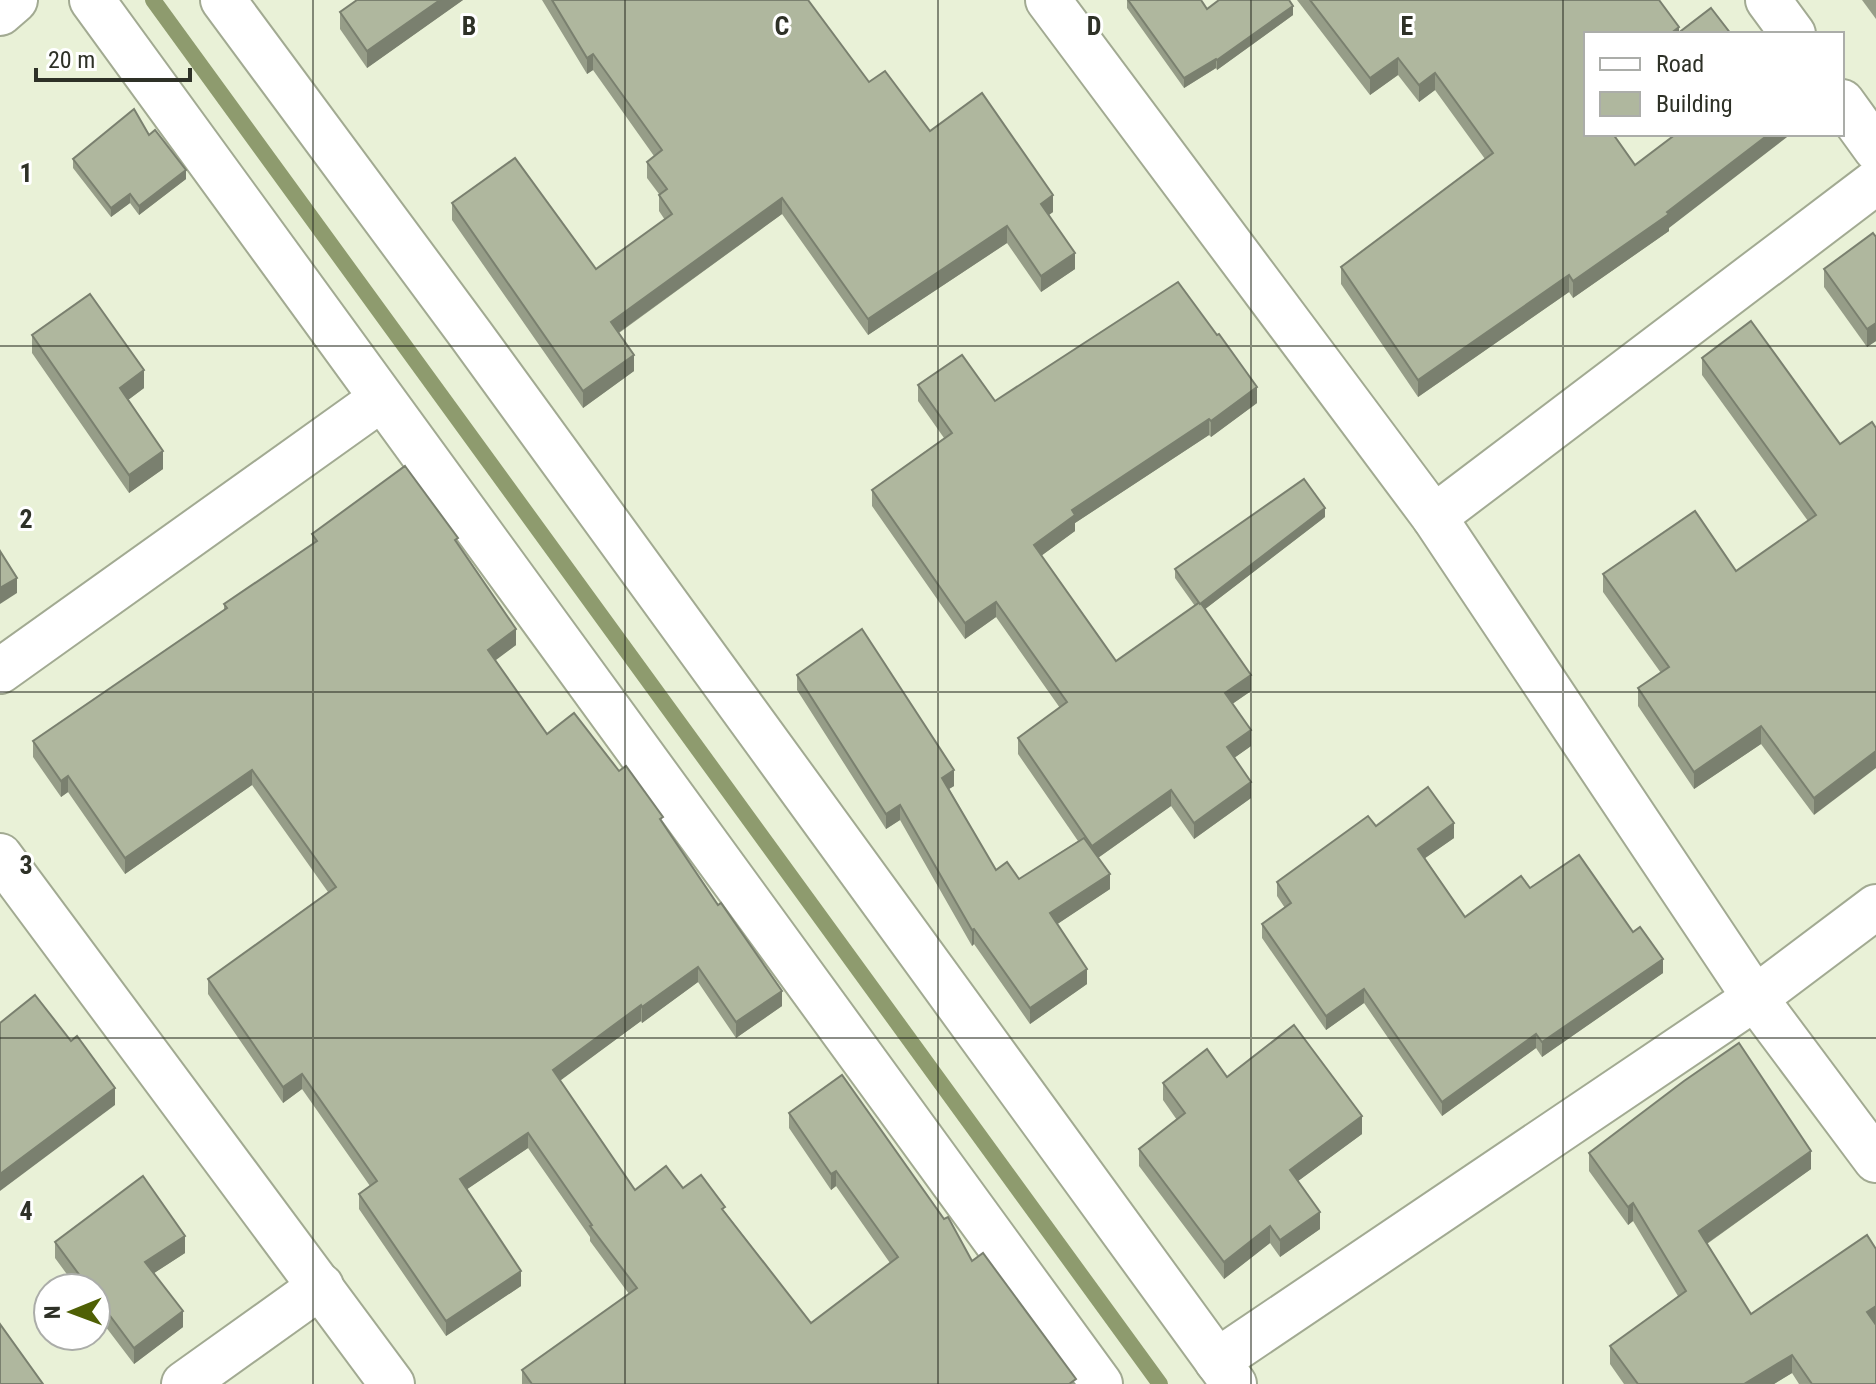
<svg xmlns="http://www.w3.org/2000/svg" width="1876" height="1384" font-family="'Roboto Condensed',sans-serif">
<style>
.lines{fill:none;stroke-linecap:round;stroke-linejoin:round}
.stream{stroke:#8e9b6e;stroke-width:16}
.street-casing{stroke:#a2aa92;stroke-width:48}
.street{stroke:#fff;stroke-width:44}
.wall{fill:#969d88}
.shaded-wall{fill:#7a806f}
.building{fill:#afb79e;stroke:#7a806f;stroke-width:2}
.grid{fill:none;stroke:#2e3127;stroke-width:2;stroke-opacity:0.55}
.grid-label{font-size:26px;text-anchor:middle;font-weight:bold;fill:#2e3127;stroke:#fff;stroke-width:6;stroke-linejoin:round;paint-order:stroke}
</style>
<rect width="100%" height="100%" fill="#e9f1d7"/>
<g class="lines">
<path class="stream" d="M153,0L1160,1384"/>
<defs>
<g id="street">
<path d="M92,0L1100,1384"/>
<path d="M223,0L471,335L1234,1384"/>
<path d="M1048,0L1434,517L1755,998L1876,1160"/>
<path d="M1768,0L1793,34"/>
<path d="M0,13L15,0"/>
<path d="M1842,102L1876,149"/>
<path d="M1434,517L1876,182"/>
<path d="M0,671L381,399"/>
<path d="M0,856L392,1384"/>
<path d="M1217,1361L1755,998L1876,907"/>
<path d="M184,1384L321,1286"/>
</g>
</defs>
<use href="#street" class="street-casing"/>
<use href="#street" class="street"/>
</g>
<g class="wall">
<path d="M463,0L367,68L340,29V12Z"/>
<path d="M542,0H808L869,82L930,131L1053,212L1049,215L1075,269L1041,292L1007,243L868,335L782,214L619,333L634,371L583,408L452,220V203L596,269L665,220L659,211V194L647,178V162L654,156L593,70L587,74Z"/>
<path d="M1127,0L1207,9L1293,15L1217,70L1216,68L1184,88L1127,8Z"/>
<path d="M1297,0H1659L1679,33L1731,34H1586V134L1669,228V231L1573,298L1569,292L1418,397L1341,284V267L1485,159L1435,90L1419,102L1398,75L1370,95Z"/>
<path d="M1862,0H1876V19Z"/>
<path d="M149,135L186,179L139,215L130,203L111,217L73,168V159Z"/>
<path d="M1876,237V341L1867,347L1824,287V269Z"/>
<path d="M32,335L144,388L128,400L163,469L129,493L32,353Z"/>
<path d="M1702,358L1840,444L1814,815L1761,744L1694,789L1638,706V688L1661,673L1603,592V574L1736,571L1808,521L1702,375Z"/>
<path d="M918,385L995,401L1257,403L1211,437L1209,435L1075,523V531L1041,556L1116,661L1195,606L1175,578V569L1325,517L1205,609L1251,691L1232,704L1251,746L1234,758L1251,798L1194,839L1171,806L1098,858L1110,889L1057,924L1087,984L1030,1024L974,944L972,946L900,820L886,829L797,690V675L954,786L949,789L996,870L1019,879L1078,841L1018,754V738L1060,708L996,617L965,639L872,506V490L944,438L918,401Z"/>
<path d="M312,534L458,544L516,645L495,660L547,734L619,771L663,823L782,1006L736,1038L698,982L642,1023L641,1021L560,1080L635,1190L683,1188L725,1212L811,1323L890,1263L836,1186L831,1190L789,1128V1113L972,1261L1076,1384H522V1370L629,1294L590,1241V1237L528,1148L467,1189L521,1286L446,1336L359,1209V1194L370,1186L302,1089L283,1103L208,994V979L328,892L252,785L125,874L68,792L61,797L33,757V741L224,610V604L312,544Z"/>
<path d="M1376,826L1454,838L1425,858L1465,917L1530,888L1633,932L1663,973L1542,1057L1536,1048L1442,1116L1364,1003L1326,1030L1262,938V924L1285,908L1277,896V882Z"/>
<path d="M1227,1077L1362,1134L1298,1181L1320,1229L1280,1257L1270,1243L1224,1279L1139,1166V1149L1177,1120L1163,1100V1083Z"/>
<path d="M1589,1153L1811,1169L1707,1244L1751,1314L1875,1324L1876,1384H1799L1792,1373L1774,1384H1624L1610,1364V1346L1678,1296L1633,1221L1628,1225L1589,1171Z"/>
<path d="M55,1242L185,1253L154,1273L183,1327L134,1364L96,1314V1288H77L55,1258Z"/>
</g>
<g class="shaded-wall">
<path d="M440,0H463L367,68V51Z"/>
<path d="M1293,6V15L1217,70V60Z"/>
<path d="M1679,27V34H1670Z"/>
<path d="M593,54V70L587,74V58Z"/>
<path d="M1398,58V75L1370,95V78Z"/>
<path d="M1216,59V68L1184,88V78Z"/>
<path d="M1435,73V90L1419,102V85Z"/>
<path d="M1769,134H1791L1669,228V231L1573,298V281L1667,212Z"/>
<path d="M186,170V179L139,215V206Z"/>
<path d="M130,194V203L111,217V208Z"/>
<path d="M1053,195V212L1041,220V204Z"/>
<path d="M782,198V214L611,338V322Z"/>
<path d="M1007,226V243L868,335V319Z"/>
<path d="M1075,253V269L1041,292V276Z"/>
<path d="M1569,275V292L1418,397V380Z"/>
<path d="M1876,323V341L1867,347V329Z"/>
<path d="M634,355V371L583,408V391Z"/>
<path d="M144,370V388L120,406V388Z"/>
<path d="M1257,387V403L1211,437V421Z"/>
<path d="M1209,419V435L1075,523V531L1034,561V545L1072,510Z"/>
<path d="M163,451V469L129,493V475Z"/>
<path d="M1325,508V517L1200,613V604Z"/>
<path d="M17,578V593L0,604V588Z"/>
<path d="M996,602V617L965,639V623Z"/>
<path d="M516,629V645L488,666V650Z"/>
<path d="M1251,675V691L1225,709V693Z"/>
<path d="M1761,726V744L1694,789V772Z"/>
<path d="M1251,730V746L1227,763V747Z"/>
<path d="M1876,751V768L1814,815V798Z"/>
<path d="M252,770V785L125,874V858Z"/>
<path d="M954,770V786L942,793V778Z"/>
<path d="M68,776V792L61,797V781Z"/>
<path d="M1251,782V798L1194,839V823Z"/>
<path d="M1171,790V806L1092,862V846Z"/>
<path d="M900,805V820L886,829V814Z"/>
<path d="M1454,823V838L1418,863V849Z"/>
<path d="M1110,874V889L1050,929V913Z"/>
<path d="M974,929V944L972,946V930Z"/>
<path d="M1663,959V973L1542,1057V1042Z"/>
<path d="M698,967V982L642,1023V1007Z"/>
<path d="M1087,969V984L1030,1024V1008Z"/>
<path d="M1364,989V1003L1326,1030V1016Z"/>
<path d="M782,991V1006L736,1038V1022Z"/>
<path d="M641,1005V1021L553,1086V1070Z"/>
<path d="M1536,1034V1048L1442,1116V1102Z"/>
<path d="M302,1074V1089L283,1103V1087Z"/>
<path d="M115,1088V1105L0,1191V1174Z"/>
<path d="M1362,1116V1134L1290,1187V1170Z"/>
<path d="M528,1133V1148L460,1194V1179Z"/>
<path d="M1811,1151V1169L1699,1249V1231Z"/>
<path d="M836,1171V1186L831,1190V1174Z"/>
<path d="M1633,1203V1221L1628,1225V1207Z"/>
<path d="M1320,1212V1229L1280,1257V1240Z"/>
<path d="M1270,1226V1243L1224,1279V1262Z"/>
<path d="M185,1236V1253L145,1279V1262Z"/>
<path d="M521,1271V1286L446,1336V1321Z"/>
<path d="M1876,1306V1324L1867,1330V1312Z"/>
<path d="M183,1311V1327L134,1364V1348Z"/>
<path d="M1792,1355V1373L1774,1384H1744Z"/>
</g>
<g class="building">
<path d="M357,0H440L367,51L340,12Z"/>
<path d="M552,0H808L869,82L885,71L930,131L982,93L1053,195L1041,204L1075,253L1041,276L1007,226L868,319L782,198L611,322L634,355L583,391L452,203L515,158L596,269L672,214L659,195L667,189L647,162L662,150L593,54L587,58Z"/>
<path d="M1128,0H1201L1207,9L1219,0H1289L1293,6L1217,60L1216,59L1184,78Z"/>
<path d="M1310,0H1659L1679,27L1670,34H1586V134H1613L1635,165L1676,134H1769L1667,212L1669,214L1573,281L1569,275L1418,380L1341,267L1493,153L1435,73L1419,85L1398,58L1370,78Z"/>
<path d="M1711,8L1731,34H1677Z"/>
<path d="M134,109L149,135L155,130L186,170L139,206L130,194L111,208L73,159Z"/>
<path d="M1873,233L1876,237V323L1867,329L1824,269Z"/>
<path d="M1178,282L1217,335L1219,334L1257,387L1211,421L1209,419L1072,510L1075,515L1034,545L1116,661L1200,602L1251,675L1225,693L1251,730L1227,747L1251,782L1194,823L1171,790L1092,846L1018,738L1067,702L996,602L965,623L872,490L952,433L918,385L962,355L995,401Z"/>
<path d="M90,294L144,370L120,388L163,451L129,475L32,335Z"/>
<path d="M1751,321L1840,444L1872,422L1876,428V751L1814,798L1761,726L1694,772L1638,688L1669,667L1603,574L1695,511L1736,571L1816,515L1702,358Z"/>
<path d="M405,466L458,538L455,540L516,629L488,650L547,734L574,713L619,771L626,766L663,817L660,819L718,905L721,903L782,991L736,1022L698,967L642,1007L641,1005L553,1070L635,1190L666,1166L683,1188L701,1175L725,1207L722,1209L811,1323L898,1257L836,1171L831,1174L789,1113L842,1075L944,1219L948,1217L972,1261L983,1253L1076,1379L1069,1384H532L522,1370L637,1288L590,1226L592,1225L528,1133L460,1179L521,1271L446,1321L359,1194L377,1181L302,1074L283,1087L208,979L336,887L252,770L125,858L68,776L61,781L33,741L227,608L224,604L317,541L312,534Z"/>
<path d="M1304,479L1325,508L1200,604L1175,569Z"/>
<path d="M0,551L17,578L0,588Z"/>
<path d="M862,629L954,770L942,778L996,870L1007,862L1019,879L1084,838L1110,874L1050,913L1087,969L1030,1008L974,929L972,930L900,805L886,814L797,675Z"/>
<path d="M1428,787L1454,823L1418,849L1465,917L1521,876L1530,888L1579,855L1633,932L1640,927L1663,959L1542,1042L1536,1034L1442,1102L1364,989L1326,1016L1262,924L1291,903L1277,882L1368,816L1376,826Z"/>
<path d="M35,995L71,1041L77,1036L115,1088L0,1174V1023Z"/>
<path d="M1294,1025L1362,1116L1290,1170L1320,1212L1280,1240L1270,1226L1224,1262L1139,1149L1185,1113L1163,1083L1207,1049L1227,1077Z"/>
<path d="M1739,1043L1811,1151L1699,1231L1751,1314L1867,1235L1876,1249V1306L1867,1312L1876,1325V1384H1812L1792,1355L1744,1384H1638L1610,1346L1686,1291L1633,1203L1628,1207L1589,1153L1684,1081Z"/>
<path d="M143,1176L185,1236L145,1262L183,1311L134,1348L96,1297V1288H89L55,1242Z"/>
<path d="M0,1324L43,1384H0Z"/>
</g>
<path class="grid" d="M313,0V1384M625,0V1384M938,0V1384M1251,0V1384M1563,0V1384M0,346H1876M0,692H1876M0,1038H1876"/>
<g class="grid-label">
<text x="469" y="35">B</text>
<text x="782" y="35">C</text>
<text x="1094" y="35">D</text>
<text x="1407" y="35">E</text>
<text x="26" y="182">1</text>
<text x="26" y="528">2</text>
<text x="26" y="874">3</text>
<text x="26" y="1220">4</text>
</g>
<rect x="1584" y="32" width="260" height="104" fill="#ffffff" stroke="#abada9" stroke-width="2"/>
<rect x="1600" y="58" width="40" height="12" fill="#ffffff" stroke="#abada9" stroke-width="2"/>
<text x="1656" y="72" font-size="24" fill="#2e3127">Road</text>
<rect x="1600" y="92" width="40" height="24" fill="#afb79e" stroke="#abada9" stroke-width="2"/>
<text x="1656" y="112" font-size="24" fill="#2e3127">Building</text>
<g transform="translate(72 1312) rotate(269)"><circle r="38" fill="#ffffff" stroke="#abada9" stroke-width="2"/>
<path d="M0-6L14 30L0 20L-14 30Z" fill="#4f6005"/>
<text y="-12" font-size="22" font-weight="bold" text-anchor="middle" fill="#2e3127">N</text>
</g>
<path d="M36 68v12h154v-12" fill="none" stroke="#2e3127" stroke-width="4"/>
<text x="48" y="68" font-size="24" fill="#2e3127" stroke="#ffffff" stroke-width="6" paint-order="stroke">20 m</text>
</svg>
